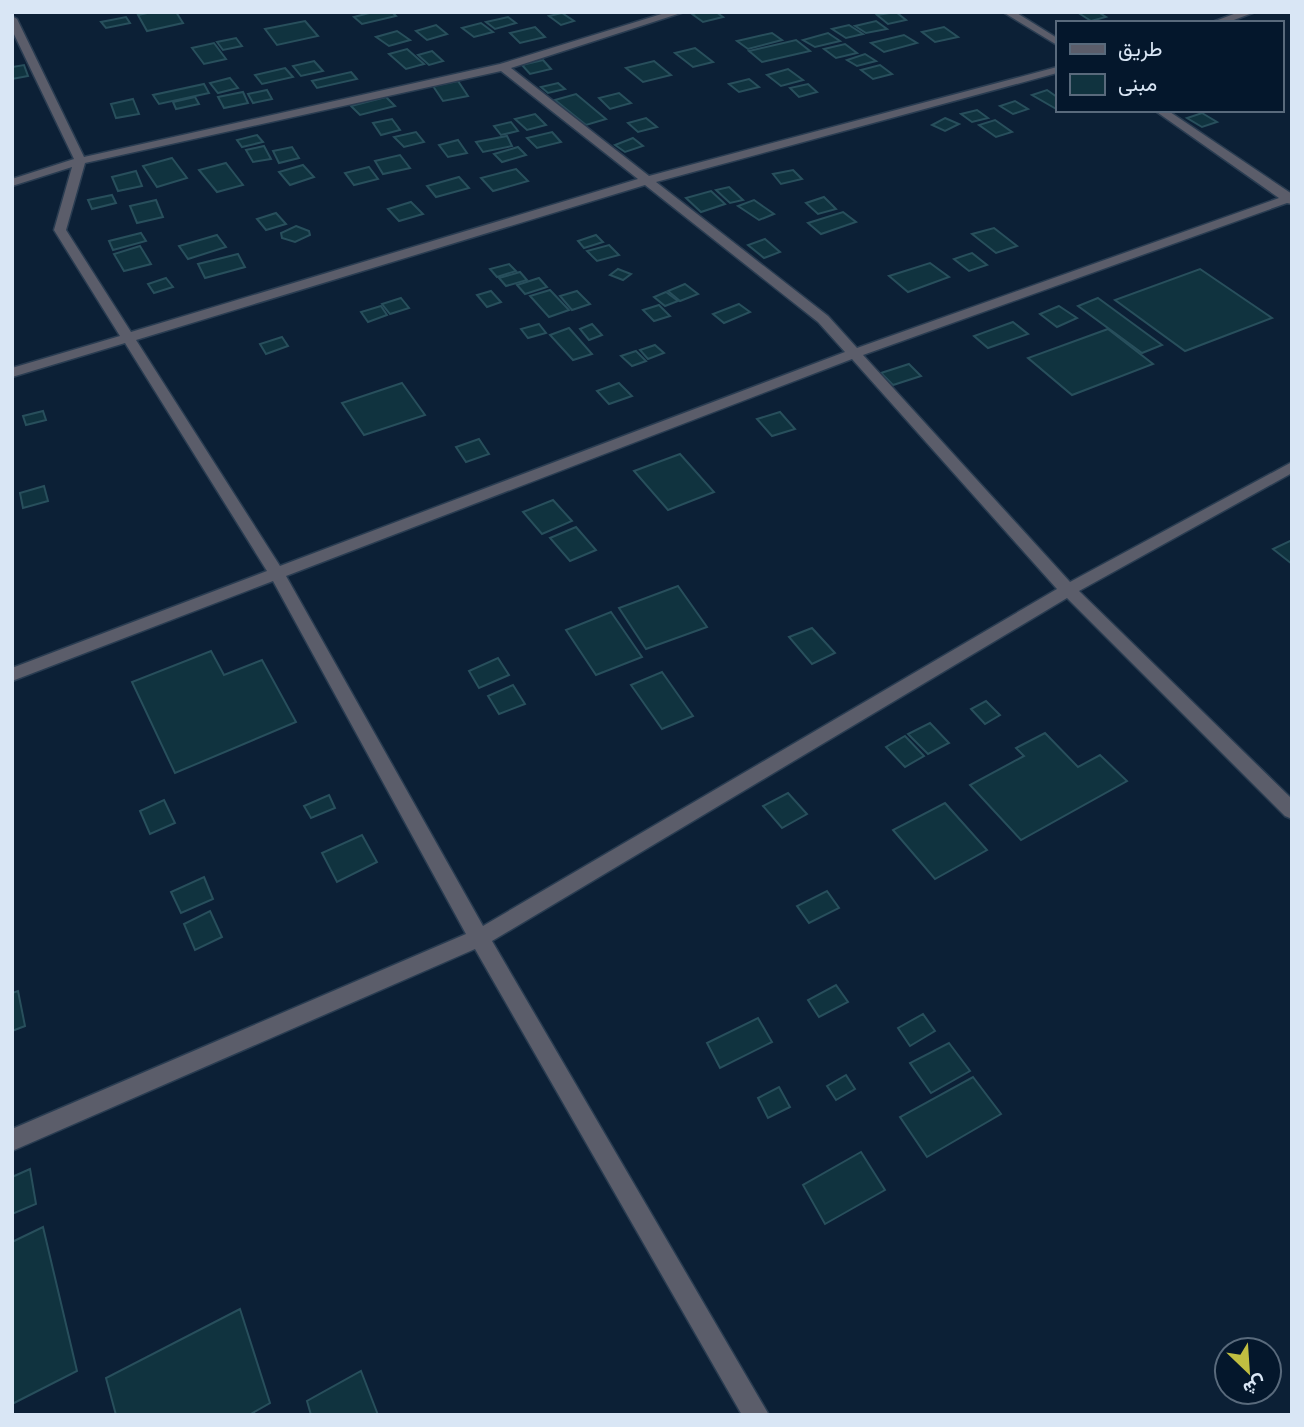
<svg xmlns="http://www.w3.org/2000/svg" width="1304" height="1427" font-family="'Exo 2',Vazirmatn,sans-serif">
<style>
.building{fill:#10333f;stroke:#284f5c;stroke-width:2}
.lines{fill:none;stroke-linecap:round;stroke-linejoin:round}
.minor-casing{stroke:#293c51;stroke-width:3}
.minor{fill:#5b5d6a;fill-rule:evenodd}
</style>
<rect width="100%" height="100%" fill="#0c2036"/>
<g class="building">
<path d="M152,12H176L183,23L147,31L138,15Z"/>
<path d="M373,12H392L396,16L362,24L354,17Z"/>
<path d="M700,12H716L723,17L703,22L692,14Z"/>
<path d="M896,12L906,20L888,24L877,15Z"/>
<path d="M1077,12H1098L1106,17L1091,21Z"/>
<path d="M562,13L574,21L561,25L549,16Z"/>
<path d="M126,17L130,23L106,28L101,22Z"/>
<path d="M508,17L516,23L495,29L486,22Z"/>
<path d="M305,21L318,36L277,45L265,29Z"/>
<path d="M876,21L887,29L866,33L855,26Z"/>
<path d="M481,23L493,32L474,37L462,28Z"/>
<path d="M436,25L447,34L427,40L416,31Z"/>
<path d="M849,25L863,34L846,38L832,29Z"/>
<path d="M535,27L545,37L520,43L510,33Z"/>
<path d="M944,27L958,37L935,42L922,32Z"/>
<path d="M397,31L410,40L389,46L376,37Z"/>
<path d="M772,33L782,40L748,49L737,41Z"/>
<path d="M828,33L840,41L815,47L803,40Z"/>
<path d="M904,35L917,43L884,52L871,43Z"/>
<path d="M236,38L242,46L223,50L217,42Z"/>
<path d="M796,40L810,51L762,62L749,51Z"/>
<path d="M214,43L226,59L204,64L192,48Z"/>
<path d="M845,44L857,53L836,58L824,49Z"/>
<path d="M695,48L713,62L693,67L675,53Z"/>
<path d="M407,49L424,64L406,69L389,54Z"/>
<path d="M432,51L443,61L429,65L418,55Z"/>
<path d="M865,54L876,61L857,66L847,60Z"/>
<path d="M543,60L551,69L530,74L522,65Z"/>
<path d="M314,61L323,71L301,76L293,66Z"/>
<path d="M654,61L671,75L643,82L626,68Z"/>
<path d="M24,65L28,76L12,79V67Z"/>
<path d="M880,65L892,74L873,79L861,70Z"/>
<path d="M285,68L293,77L262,84L255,75Z"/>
<path d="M788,69L803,80L781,86L767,75Z"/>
<path d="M351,72L357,79L317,88L312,81Z"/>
<path d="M230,78L238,88L218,93L210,83Z"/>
<path d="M749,79L759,87L739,92L729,84Z"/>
<path d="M458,81L468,96L443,101L433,86Z"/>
<path d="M558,83L565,89L548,93L541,87Z"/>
<path d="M204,84L209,93L159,104L153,95Z"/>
<path d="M808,84L817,92L799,97L790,88Z"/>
<path d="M267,90L272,99L253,103L248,94Z"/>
<path d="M1047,90L1057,97L1058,110L1032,95Z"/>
<path d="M243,92L248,103L224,108L218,97Z"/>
<path d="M619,93L631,103L610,109L599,98Z"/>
<path d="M576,94L606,119L586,125L555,100Z"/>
<path d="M195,97L199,104L176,109L173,102Z"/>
<path d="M386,97L395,106L360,115L351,106Z"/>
<path d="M133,99L139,114L116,118L111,104Z"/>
<path d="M1015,101L1028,109L1013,114L1000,106Z"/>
<path d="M977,110L988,118L972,122L961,114Z"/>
<path d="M1202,113L1217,122L1202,127L1187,118Z"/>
<path d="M535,114L546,125L527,130L515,119Z"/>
<path d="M646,118L657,127L638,132L628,123Z"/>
<path d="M945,118L959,124L945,131L932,125Z"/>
<path d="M392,119L400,130L381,135L373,123Z"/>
<path d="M995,120L1012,132L996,137L979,125Z"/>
<path d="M511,122L518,131L501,135L494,126Z"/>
<path d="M416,132L424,142L404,147L394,137Z"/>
<path d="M552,132L561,142L537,148L527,138Z"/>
<path d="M257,135L263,142L242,147L237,140Z"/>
<path d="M507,136L512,146L483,152L476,142Z"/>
<path d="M633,138L643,146L625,152L615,145Z"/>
<path d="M458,140L467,153L448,157L439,145Z"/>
<path d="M264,146L271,159L253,162L246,150Z"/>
<path d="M292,147L299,158L279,163L273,151Z"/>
<path d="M518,147L526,155L502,162L494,154Z"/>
<path d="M400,155L410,168L383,174L375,161Z"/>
<path d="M172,158L187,178L157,187L143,166Z"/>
<path d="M226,163L243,185L217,192L199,170Z"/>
<path d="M303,165L314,177L290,185L279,172Z"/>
<path d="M369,167L378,179L354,185L345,173Z"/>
<path d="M516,169L528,181L493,191L481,178Z"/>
<path d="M793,170L802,179L781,184L773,174Z"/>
<path d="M136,171L142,186L118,191L112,177Z"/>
<path d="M459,177L469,188L436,197L427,186Z"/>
<path d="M729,187L743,200L730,203L716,190Z"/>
<path d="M711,191L725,204L701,212L686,198Z"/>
<path d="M112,195L116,203L92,209L88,200Z"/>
<path d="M824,197L836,209L818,214L806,203Z"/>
<path d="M156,200L163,217L137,223L130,206Z"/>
<path d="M754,200L774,214L759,220L738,206Z"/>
<path d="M411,202L423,214L399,221L388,209Z"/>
<path d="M843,212L856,222L821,234L808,223Z"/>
<path d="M276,213L286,224L266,230L257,219Z"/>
<path d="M296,226L309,231L310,235L295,242L282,238L281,233Z"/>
<path d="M994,228L1017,246L996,253L972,234Z"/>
<path d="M141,233L146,241L113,250L109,241Z"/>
<path d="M217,235L226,247L188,259L179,246Z"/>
<path d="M596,235L603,242L584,248L578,241Z"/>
<path d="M765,239L780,252L764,258L748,245Z"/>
<path d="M609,245L619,255L597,261L587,251Z"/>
<path d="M140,246L151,264L124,271L114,254Z"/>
<path d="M972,253L987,265L969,271L954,259Z"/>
<path d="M238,254L245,267L205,278L198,264Z"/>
<path d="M930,263L949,277L908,292L889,276Z"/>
<path d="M509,264L516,271L497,277L490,269Z"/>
<path d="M618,269L631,274L623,280L610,275Z"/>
<path d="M1200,269L1272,318L1185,351L1115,300Z"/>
<path d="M520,272L527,280L506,286L499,278Z"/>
<path d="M166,278L173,287L154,293L148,284Z"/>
<path d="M539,278L547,287L525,294L517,285Z"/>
<path d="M685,284L698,294L680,301L668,291Z"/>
<path d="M550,290L569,310L549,317L530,296Z"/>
<path d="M491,291L501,302L487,307L477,295Z"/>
<path d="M577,291L590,304L572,310L560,296Z"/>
<path d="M666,292L678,301L665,306L654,297Z"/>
<path d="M401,298L409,308L390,314L382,304Z"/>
<path d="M1098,298L1162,345L1142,353L1078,306Z"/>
<path d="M739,304L750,312L724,323L713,314Z"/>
<path d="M659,305L670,316L654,321L643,310Z"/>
<path d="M381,306L387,315L368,322L361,312Z"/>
<path d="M1059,306L1077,318L1057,327L1040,314Z"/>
<path d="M1013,322L1028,334L988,348L974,336Z"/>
<path d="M539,324L546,333L528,338L521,329Z"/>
<path d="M592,324L602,335L589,340L580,329Z"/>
<path d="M569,328L592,354L573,360L550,335Z"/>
<path d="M1108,329L1153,364L1072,395L1028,358Z"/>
<path d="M282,337L288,346L266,354L260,344Z"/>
<path d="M655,345L664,353L648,359L640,350Z"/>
<path d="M636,351L646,361L632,366L621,356Z"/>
<path d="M909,364L921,376L893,385L881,373Z"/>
<path d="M402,383L425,415L364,435L342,403Z"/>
<path d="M619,383L632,396L609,404L597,391Z"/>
<path d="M43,411L46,420L26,425L23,416Z"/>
<path d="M780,412L795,429L772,436L757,419Z"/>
<path d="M479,439L489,454L466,462L456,447Z"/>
<path d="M680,454L714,492L668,510L634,471Z"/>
<path d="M44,486L48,501L23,508L20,493Z"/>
<path d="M553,500L572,521L542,534L523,512Z"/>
<path d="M576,527L596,550L570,561L550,538Z"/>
<path d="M1292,540V564L1273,549Z"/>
<path d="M678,586L707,627L646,649L619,608Z"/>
<path d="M611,612L642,657L596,675L566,630Z"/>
<path d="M812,628L835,653L812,664L789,637Z"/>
<path d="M211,651L224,675L262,660L296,722L175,773L132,682Z"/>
<path d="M498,658L509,675L479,688L469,671Z"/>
<path d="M662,672L693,716L662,729L631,685Z"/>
<path d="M513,685L525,704L499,714L488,696Z"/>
<path d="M986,701L1000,715L985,724L971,709Z"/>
<path d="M930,723L949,743L928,754L908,734Z"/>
<path d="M1045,733L1078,767L1100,755L1127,781L1021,840L970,785L1024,756L1016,748Z"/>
<path d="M905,736L924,756L905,767L886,747Z"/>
<path d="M788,793L807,814L782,828L763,806Z"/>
<path d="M329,795L335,808L311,818L304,806Z"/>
<path d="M164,800L175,823L150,834L140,811Z"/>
<path d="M945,803L987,850L935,879L893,830Z"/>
<path d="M362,835L377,862L337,882L322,853Z"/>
<path d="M204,877L213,899L181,913L171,892Z"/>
<path d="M827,891L839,908L809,923L797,906Z"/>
<path d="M210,911L222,937L195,950L184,924Z"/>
<path d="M836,985L848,1002L819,1017L808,1000Z"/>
<path d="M18,991L25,1026L12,1031V993Z"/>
<path d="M923,1014L935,1031L910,1046L898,1028Z"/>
<path d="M758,1018L772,1042L720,1068L707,1043Z"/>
<path d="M949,1043L970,1071L931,1093L910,1063Z"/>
<path d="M846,1075L855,1089L836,1100L827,1086Z"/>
<path d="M973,1077L1001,1114L927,1157L900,1117Z"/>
<path d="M779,1087L790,1107L768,1118L758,1098Z"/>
<path d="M861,1152L885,1190L825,1224L803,1185Z"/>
<path d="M30,1169L36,1204L12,1214V1177Z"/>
<path d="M43,1227L77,1371L12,1404V1242Z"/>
<path d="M240,1309L270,1403L249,1415H116L106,1378Z"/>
<path d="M361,1371L378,1415H311L307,1401Z"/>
</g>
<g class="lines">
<defs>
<g id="minor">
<path d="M668,12H684L511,68L649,176L1057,67V73L656,182L828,316L857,348L1279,198L1154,110H1167L1292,194V204L1287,203L863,355L1070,582L1292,462V473L1079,591L1292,799V819L1285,816L1067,598L492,941L769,1415H742L475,949L12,1151V1129L466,934L273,581L12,681V668L267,571L125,343L12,377V368L120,336L54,230L72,167L12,186V179L74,159L12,30V16L17,19L84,157L500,64ZM501,71L638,179L131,332L66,230L85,163ZM645,185L818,322L845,352L280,566L136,340ZM852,359L1057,589L483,926L286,576Z"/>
<path d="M1003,12H1015L1057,38V45Z"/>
<path d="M1239,12H1255L1226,23H1210Z"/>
</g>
</defs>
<use href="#minor" class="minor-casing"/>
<use href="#minor" class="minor"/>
</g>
<rect width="1304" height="1427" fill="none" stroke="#d9e6f5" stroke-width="28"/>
<rect x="1056" y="21" width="228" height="91" fill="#04172c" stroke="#596a7c" stroke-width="2"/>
<rect x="1070" y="44" width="35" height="10" fill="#5b5d6a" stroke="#596a7c" stroke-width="2"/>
<text x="1118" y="56" font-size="21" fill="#d9e6f5">طريق</text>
<rect x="1070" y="74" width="35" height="21" fill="#10333f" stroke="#596a7c" stroke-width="2"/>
<text x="1118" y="91" font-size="21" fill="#d9e6f5">مبنى</text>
<g transform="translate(1248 1371) rotate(155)"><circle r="33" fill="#04172c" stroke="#596a7c" stroke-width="2"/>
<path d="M0-5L12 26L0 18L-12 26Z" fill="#c0be41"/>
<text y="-10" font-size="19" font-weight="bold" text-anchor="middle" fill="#d9e6f5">ش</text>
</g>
</svg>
